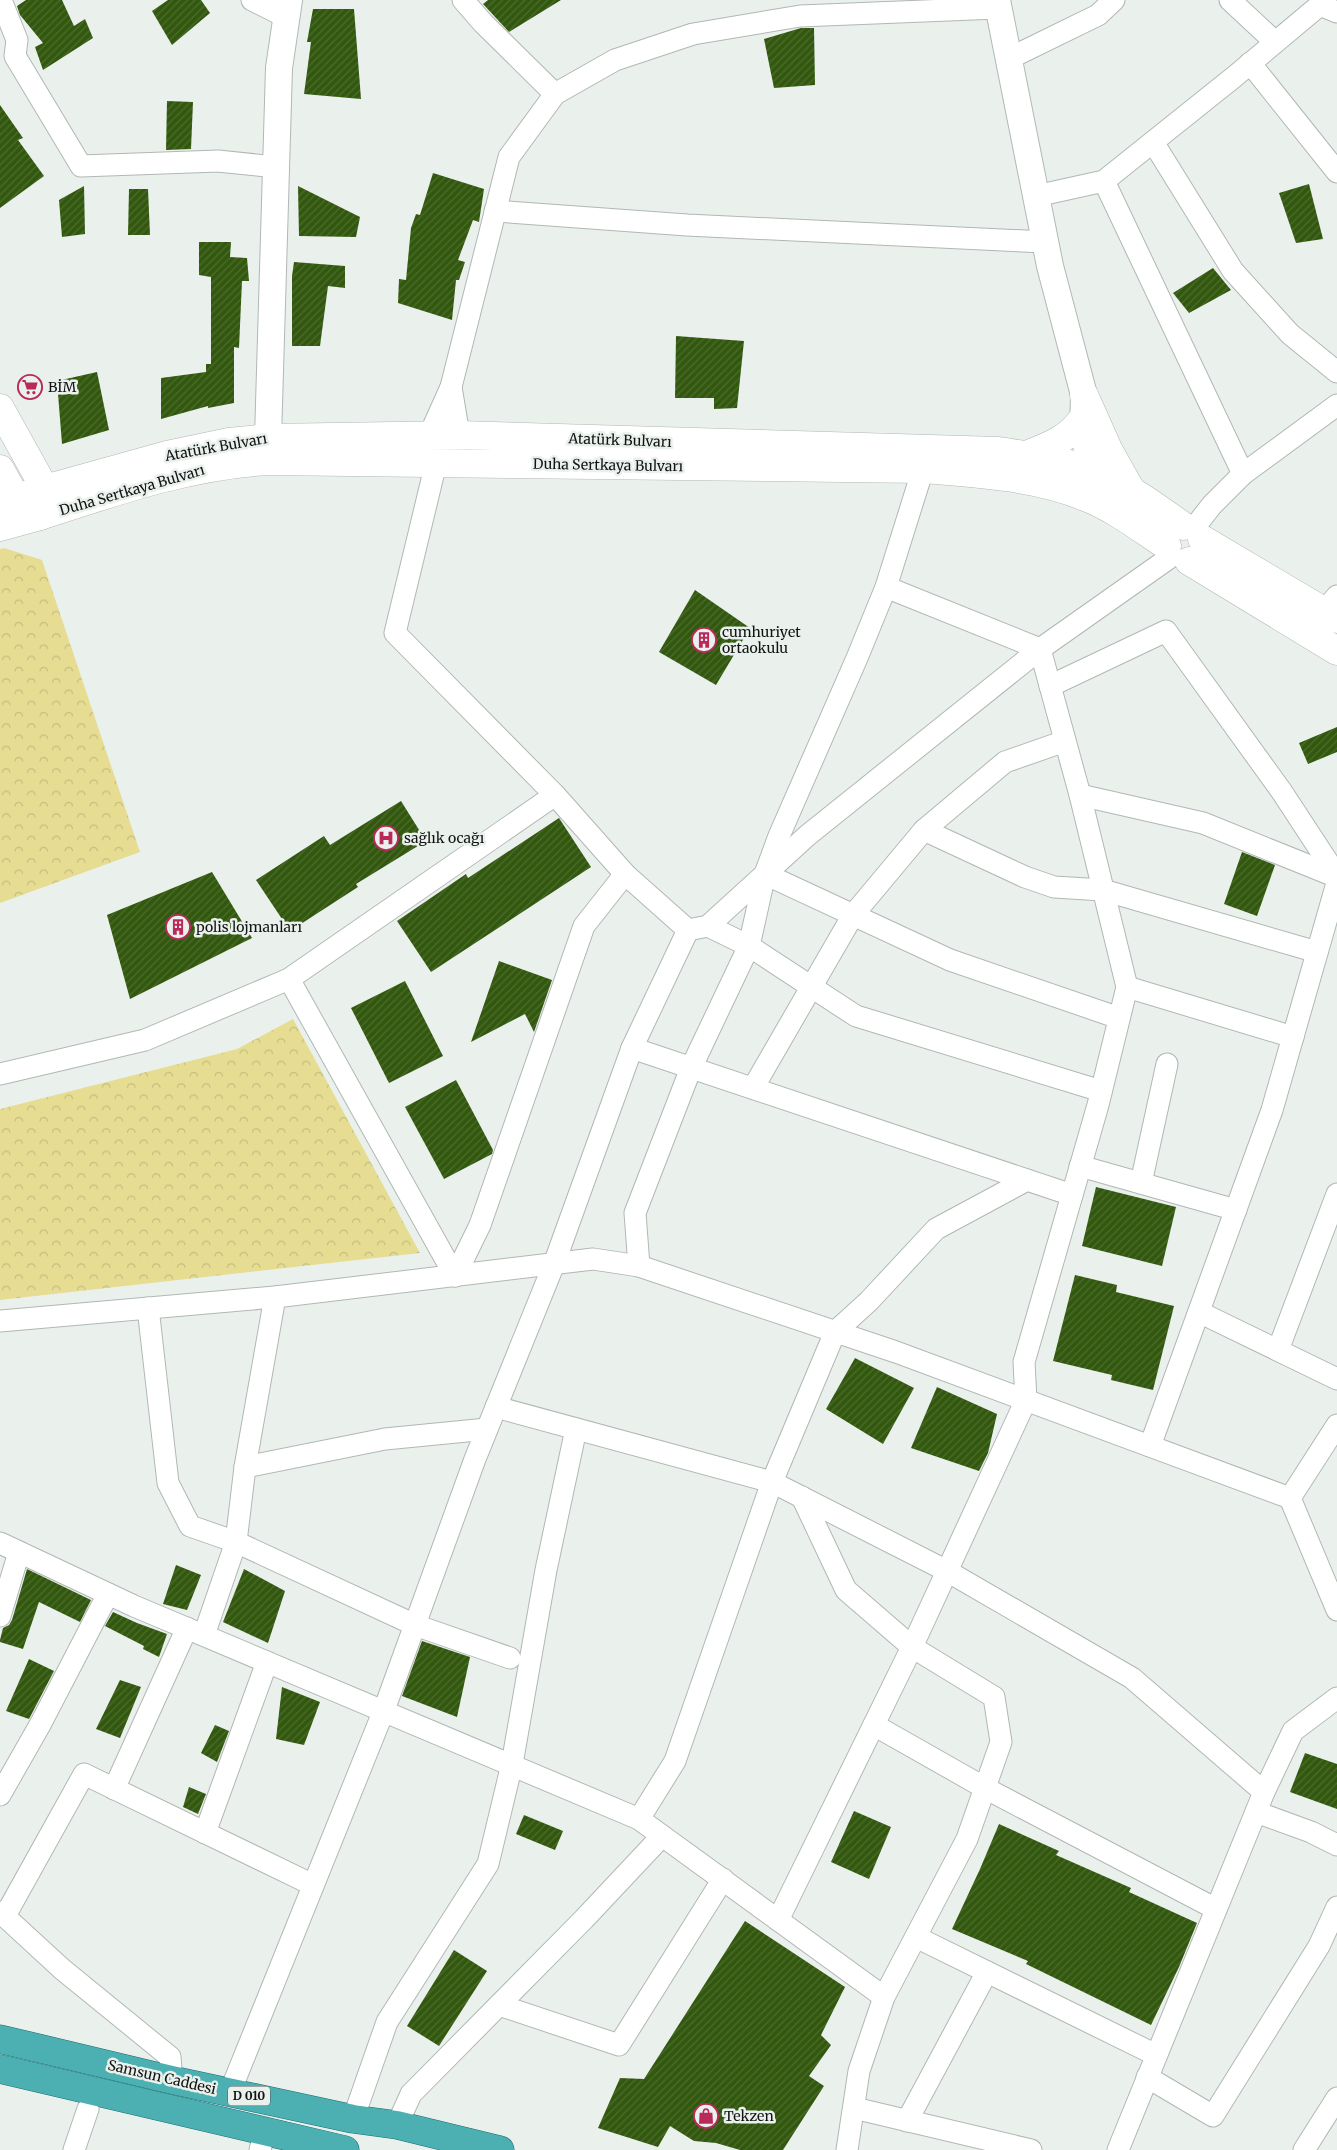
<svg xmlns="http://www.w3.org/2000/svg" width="1337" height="2150" font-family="Merriweather,serif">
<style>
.park{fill:url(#park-crowns)}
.building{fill:url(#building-hatch)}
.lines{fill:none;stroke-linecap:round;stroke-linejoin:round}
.minor-casing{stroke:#b1b7b4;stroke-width:23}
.tertiary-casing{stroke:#b1b7b4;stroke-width:28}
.secondary-casing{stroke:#b1b7b4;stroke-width:29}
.trunk-casing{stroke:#1a6d6e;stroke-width:29}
.minor{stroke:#fff;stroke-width:21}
.tertiary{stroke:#fff;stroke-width:26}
.secondary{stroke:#fff;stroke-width:28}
.trunk{stroke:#4cb0b2;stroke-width:28}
.labels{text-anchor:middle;stroke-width:5;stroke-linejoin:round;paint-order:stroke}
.shield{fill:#eaf1ed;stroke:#525654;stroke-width:1}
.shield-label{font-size:12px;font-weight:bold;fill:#111413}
.poi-label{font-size:14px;fill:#111413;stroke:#eaf1ed;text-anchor:start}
.street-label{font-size:14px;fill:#111413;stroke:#eaf1ed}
</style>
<defs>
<pattern id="park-crowns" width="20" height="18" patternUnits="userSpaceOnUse" patternTransform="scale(1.25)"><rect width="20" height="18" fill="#e6dd93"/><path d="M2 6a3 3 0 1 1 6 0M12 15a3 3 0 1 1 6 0" fill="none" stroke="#c4bd7e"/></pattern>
<pattern id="building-hatch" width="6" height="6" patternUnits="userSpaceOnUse" patternTransform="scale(1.25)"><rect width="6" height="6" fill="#32580e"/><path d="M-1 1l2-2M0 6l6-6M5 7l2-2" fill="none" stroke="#4d6b30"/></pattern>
</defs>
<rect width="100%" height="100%" fill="#eaf1ed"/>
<g class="park">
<path d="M4,548L42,560L140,852L0,903V549Z"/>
<path d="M293,1019L420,1253L0,1300V1109L237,1049Z"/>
</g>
<g class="building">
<path d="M26,0H62L74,26L85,19L93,38L43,70L35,47L43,43L20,15L17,6Z"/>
<path d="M168,0H201L210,13L172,45L152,11Z"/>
<path d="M488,0H561L509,32L483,4Z"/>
<path d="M313,9H354L361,99L304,94L311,42H307Z"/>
<path d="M801,28H814L815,85L774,88L764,39Z"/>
<path d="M167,101L193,102L191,149L166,150Z"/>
<path d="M0,105L23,138L18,140L44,176L0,208Z"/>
<path d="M433,173L484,189L479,222L473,220L458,260L465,262L459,280H456L452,320L398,303L399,279L406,280L411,228L416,214L420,215Z"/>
<path d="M1309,184L1323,239L1296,243L1279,193Z"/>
<path d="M84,186L85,234L62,237L59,200Z"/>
<path d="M298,186L360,217L356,237L299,236Z"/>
<path d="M129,189H148L150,235H128Z"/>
<path d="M199,242H231L230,257L247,258L249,281H242L239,348L234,347V403L208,408V406L161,419V378L206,372V364H211V277L199,275Z"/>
<path d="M294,262L345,266V288L328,286L320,346H292V276Z"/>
<path d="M1213,268L1231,290L1189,313L1173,293Z"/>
<path d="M676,336L744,341L737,408L714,409V398H675Z"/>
<path d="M97,372L109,430L62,444L57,381Z"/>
<path d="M695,590L750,628L716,685L659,652Z"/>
<path d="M1337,727V752L1308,764L1299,743Z"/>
<path d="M401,801L426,841L356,884L358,887L290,931L256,880L324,836L330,845Z"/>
<path d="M559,818L591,867L431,972L397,921L466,874L468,878Z"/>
<path d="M1242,852L1275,865L1257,916L1224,904Z"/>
<path d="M212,872L252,938L130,999L107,915Z"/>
<path d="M499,961L552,980L534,1032L525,1014L471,1042Z"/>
<path d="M405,981L443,1056L389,1083L351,1008Z"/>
<path d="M456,1080L493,1150L492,1154L444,1179L405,1107Z"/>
<path d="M1096,1187L1176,1207L1162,1266L1082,1246Z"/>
<path d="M1075,1275L1117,1285L1116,1292L1174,1306L1153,1390L1111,1380L1112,1375L1053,1361Z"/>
<path d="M855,1358L914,1388L883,1444L826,1409Z"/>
<path d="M937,1387L997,1414L988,1453L979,1471L911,1448Z"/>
<path d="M176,1565L201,1575L187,1610L163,1604Z"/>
<path d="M27,1569L91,1600L80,1622L39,1602L23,1649L0,1642V1640L3,1628L9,1625L12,1620Z"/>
<path d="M244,1569L285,1591L268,1643L223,1622Z"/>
<path d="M113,1612L137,1623L167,1634L159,1657L143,1649L144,1646L105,1626Z"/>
<path d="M422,1641L470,1657L457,1717L402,1696Z"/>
<path d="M29,1659L54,1671L29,1719L6,1711Z"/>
<path d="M120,1680L141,1687L120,1738L96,1729Z"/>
<path d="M282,1687L320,1702L304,1745L276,1739Z"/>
<path d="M215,1725L229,1731L217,1762L201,1753Z"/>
<path d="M1305,1753L1337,1764V1809L1290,1792Z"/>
<path d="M189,1787L206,1794L198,1814L183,1807Z"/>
<path d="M854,1811L891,1827L869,1879L831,1862Z"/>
<path d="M524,1815L563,1831L555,1850L516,1834Z"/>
<path d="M999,1824L1059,1851L1056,1855L1131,1888L1129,1892L1197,1923L1179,1967L1151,2025L1026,1964L1028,1961L952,1929L980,1869Z"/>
<path d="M745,1921L845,1987L821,2035L831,2045L809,2076L824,2086L783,2150H740L716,2143L694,2141L670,2126L658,2147L598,2128L620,2078L644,2079Z"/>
<path d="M454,1950L487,1971L439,2046L407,2026Z"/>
</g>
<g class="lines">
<defs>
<g id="minor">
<path d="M1,0L17,40L15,56L81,166L218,161L276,167"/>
<path d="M252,0L286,17"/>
<path d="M463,0L483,23L555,94"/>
<path d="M1230,0L1275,42"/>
<path d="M1008,59L1098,15L1114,0"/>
<path d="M1250,63L1337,172"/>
<path d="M1153,142L1233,271L1290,334L1337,372"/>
<path d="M1104,181L1243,474"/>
<path d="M1036,196L1104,181L1234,77L1320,5L1337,12"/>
<path d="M495,211L687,225L1045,242"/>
<path d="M451,387L459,435"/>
<path d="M429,436L451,387L509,157L555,94L615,60L693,34L800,16L998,8"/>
<path d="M436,463L395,633L555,795L625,874L688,930L708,926L808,835L1040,649L1172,556"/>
<path d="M1194,528L1212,505L1243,474L1337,405"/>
<path d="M1324,611L1337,596"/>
<path d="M1050,686L1166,631L1282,792L1337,876"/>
<path d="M1080,795L1203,823L1337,877"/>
<path d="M924,830L1025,877L1054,887L1103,890L1317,952"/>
<path d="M765,874L950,960L1119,1018"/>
<path d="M708,926L749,946L856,1016L1101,1091"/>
<path d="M289,979L455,1276"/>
<path d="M1127,987L1293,1037"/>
<path d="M632,1048L1072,1195"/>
<path d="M0,1074L145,1040L289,979L555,795"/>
<path d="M753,1088L853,915L924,830L1005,762L1065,741"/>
<path d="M1080,1166L1236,1210"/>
<path d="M1141,1183L1167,1064"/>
<path d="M639,1266L635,1213L691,1068L749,946L765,874L779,836L857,658L886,587L923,469"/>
<path d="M455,1276L480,1225L584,926L625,874"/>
<path d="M275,1297L245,1467L236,1542L415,1625L510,1658"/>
<path d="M148,1308L168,1483L190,1526L236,1542L204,1635"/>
<path d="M1199,1312L1337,1379"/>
<path d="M0,1321L275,1297L593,1259L639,1266L896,1352L1290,1498"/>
<path d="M1278,1350L1337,1194"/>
<path d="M496,1407L772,1482L947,1571L1132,1678L1264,1792"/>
<path d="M1337,1425L1290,1498L1337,1610"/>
<path d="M1150,1446L1272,1110L1337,883"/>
<path d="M245,1467L385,1439L487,1429"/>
<path d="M802,1497L846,1590L912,1647L994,1697L1001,1742L967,1839L884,1997L859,2071L847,2150"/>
<path d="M0,1543L134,1606L639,1819L884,1997"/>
<path d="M0,1616L19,1552"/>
<path d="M874,1725L985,1788L1216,1909"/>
<path d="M114,1789L187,1628"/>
<path d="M0,1795L41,1723L108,1594"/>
<path d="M1256,1812L1311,1832L1337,1845"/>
<path d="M639,1819L675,1761L772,1482L835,1332L869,1301L936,1229L1027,1180"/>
<path d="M205,1833L267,1662"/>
<path d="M0,1912L62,1969L170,2057L172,2080"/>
<path d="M5,1916L84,1774L313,1885"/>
<path d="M778,1920L912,1647L1026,1400L1024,1362L1098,1105L1127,987L1080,795L1040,649L886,587"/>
<path d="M916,1937L1156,2055"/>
<path d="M499,2005L619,2045L723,1879"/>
<path d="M1147,2077L1213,2116L1319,1946L1337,1907"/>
<path d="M230,2092L384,1710L475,1459L554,1264L632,1048L688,930"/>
<path d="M854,2108L1031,2150"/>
<path d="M353,2119L387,2022L488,1864L512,1764L546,1570L576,1429"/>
<path d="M907,2121L987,1972"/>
<path d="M397,2125L411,2094L584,1919L662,1836"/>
<path d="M74,2150L88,2109"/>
<path d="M260,2150L265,2130"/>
<path d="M1118,2150L1264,1792L1293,1731L1337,1698"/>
<path d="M1304,2150L1337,2098"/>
</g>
<g id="tertiary">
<path d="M997,0L1050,266L1084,395L1083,431L1095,488"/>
<path d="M268,438L279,68L289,0"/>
</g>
<g id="secondary">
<path d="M1084,395L1108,449L1131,490"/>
<path d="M0,408L45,489C46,499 44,507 40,516L0,527"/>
<path d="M1026,455C1049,446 1069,439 1083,418"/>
<path d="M0,469C11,488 18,508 40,516C114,492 190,465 269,461L923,469C975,473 1037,477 1085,497C1114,508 1141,529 1167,546"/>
<path d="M1,503L45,489L167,455L229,442L268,438L459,435L998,451C1025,455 1066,461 1091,471C1125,484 1154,505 1183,526"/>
<path d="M1202,539L1337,619"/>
<path d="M1189,561L1337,651"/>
</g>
<g id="trunk">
<path d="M0,2039L172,2080L353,2119L397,2125L500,2150"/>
<path d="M0,2069L345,2150"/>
</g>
</defs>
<use href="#minor" class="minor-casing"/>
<use href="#tertiary" class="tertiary-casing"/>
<use href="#secondary" class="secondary-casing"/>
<use href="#trunk" class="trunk-casing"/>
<use href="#minor" class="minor"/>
<use href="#tertiary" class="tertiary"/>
<use href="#secondary" class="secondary"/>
<use href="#trunk" class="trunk"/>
</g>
<defs>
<symbol id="supermarket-ring" viewBox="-11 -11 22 22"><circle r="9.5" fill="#eaf1ed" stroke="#b92a5a" stroke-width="1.5"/><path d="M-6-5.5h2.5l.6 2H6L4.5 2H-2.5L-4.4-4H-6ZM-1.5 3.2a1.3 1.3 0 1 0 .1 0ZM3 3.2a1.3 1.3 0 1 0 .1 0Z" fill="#b92a5a"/></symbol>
<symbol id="building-ring" viewBox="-11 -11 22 22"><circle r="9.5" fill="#eaf1ed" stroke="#b92a5a" stroke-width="1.5"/><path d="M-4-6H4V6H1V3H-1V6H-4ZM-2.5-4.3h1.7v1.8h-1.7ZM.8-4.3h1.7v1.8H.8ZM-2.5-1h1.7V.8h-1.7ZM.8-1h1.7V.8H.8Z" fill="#b92a5a"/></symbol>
<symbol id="hospital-ring" viewBox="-11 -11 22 22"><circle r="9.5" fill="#eaf1ed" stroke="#b92a5a" stroke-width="1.5"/><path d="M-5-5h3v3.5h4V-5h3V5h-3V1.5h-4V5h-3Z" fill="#b92a5a"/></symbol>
<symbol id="shop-ring" viewBox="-11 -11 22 22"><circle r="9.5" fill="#eaf1ed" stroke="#b92a5a" stroke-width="1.5"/><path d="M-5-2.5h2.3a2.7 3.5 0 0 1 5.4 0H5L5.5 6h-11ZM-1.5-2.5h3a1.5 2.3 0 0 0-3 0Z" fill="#b92a5a"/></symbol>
</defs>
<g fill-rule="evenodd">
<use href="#supermarket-ring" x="16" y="373" width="28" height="28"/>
<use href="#building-ring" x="690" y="626" width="28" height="28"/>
<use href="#hospital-ring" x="372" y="824" width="28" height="28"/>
<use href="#building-ring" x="164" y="913" width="28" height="28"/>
<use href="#shop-ring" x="692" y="2102" width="28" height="28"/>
</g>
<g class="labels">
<rect class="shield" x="228" y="2086.5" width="42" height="19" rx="4"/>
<g class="shield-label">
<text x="249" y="2100">D 010</text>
</g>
<g class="poi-label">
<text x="48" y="392">BİM</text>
<text x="722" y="637">cumhuriyet<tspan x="722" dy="16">ortaokulu</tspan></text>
<text x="404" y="843">sağlık ocağı</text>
<text x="196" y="932">polis lojmanları</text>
<text x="724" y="2121">Tekzen</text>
</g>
<g class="street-label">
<text transform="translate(620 440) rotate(2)" y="5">Atatürk Bulvarı</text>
<text transform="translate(216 447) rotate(-10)" y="5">Atatürk Bulvarı</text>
<text transform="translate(608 465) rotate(1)" y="5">Duha Sertkaya Bulvarı</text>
<text transform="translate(132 490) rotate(-16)" y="5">Duha Sertkaya Bulvarı</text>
<text transform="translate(162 2077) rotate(13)" y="5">Samsun Caddesi</text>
</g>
</g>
</svg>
